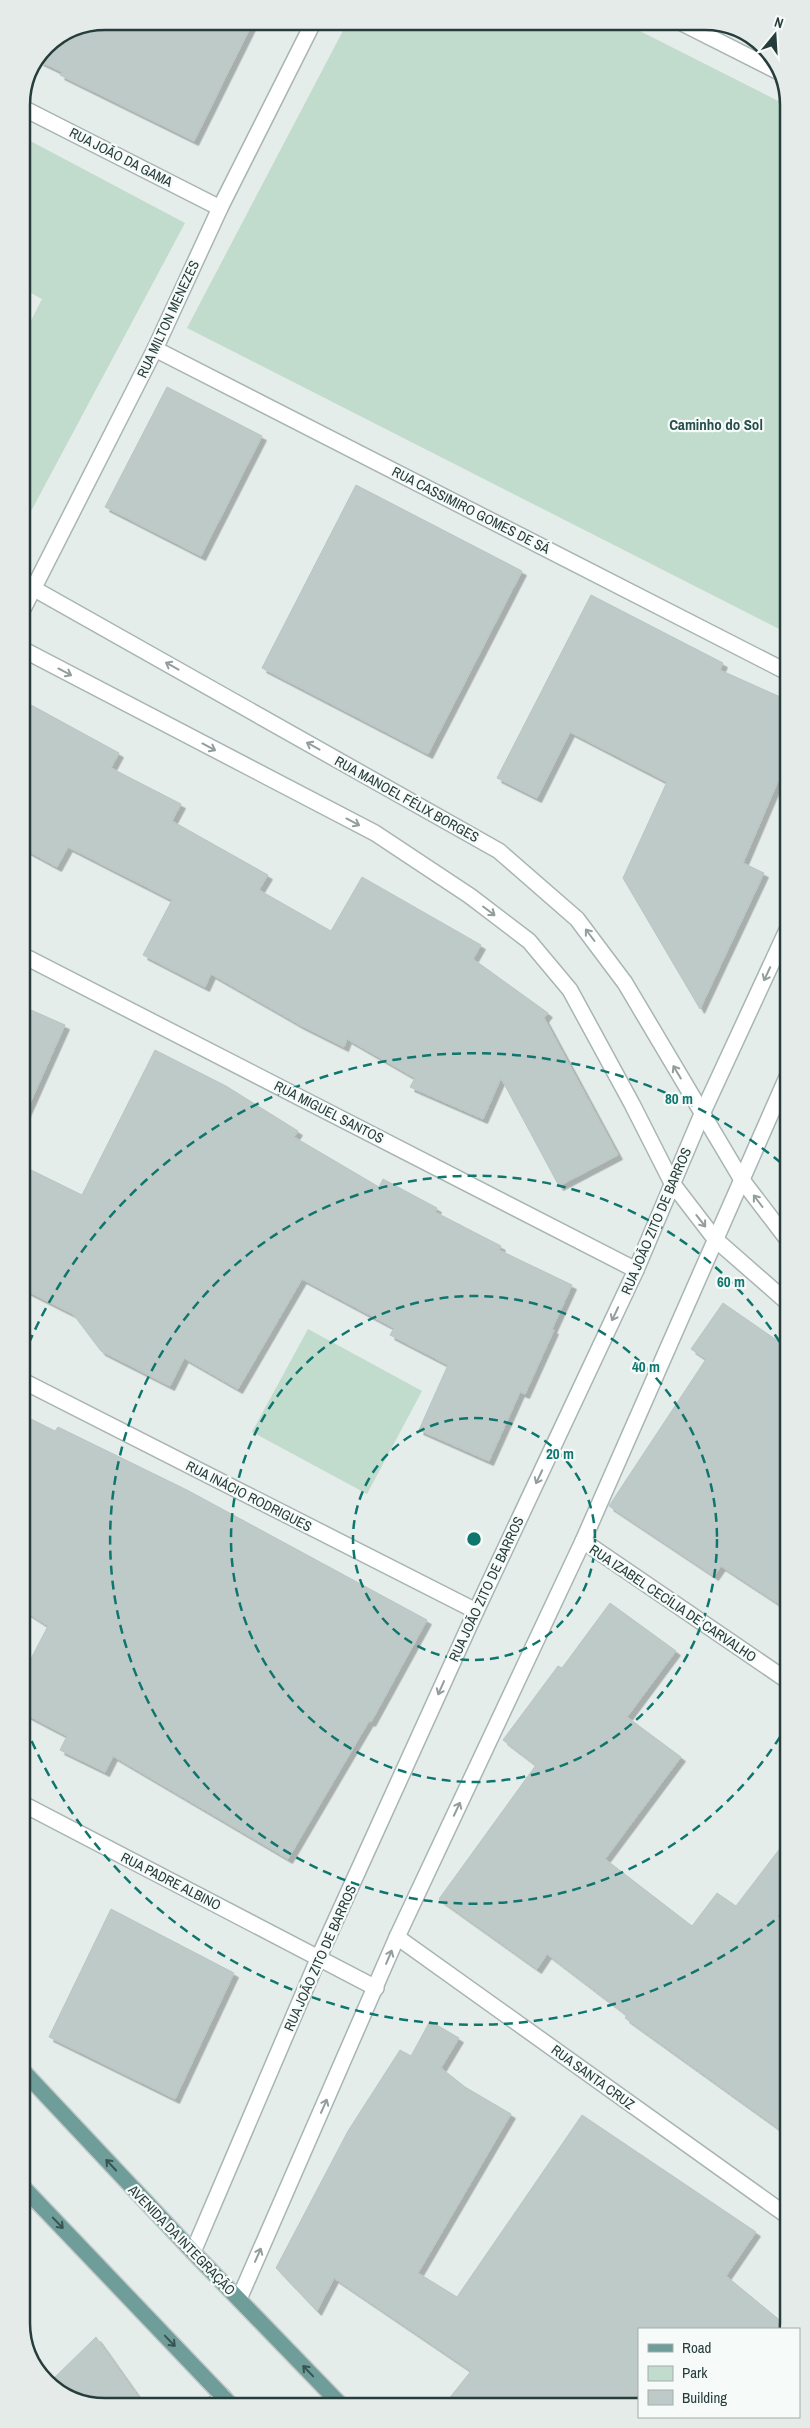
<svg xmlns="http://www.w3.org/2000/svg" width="810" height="2428" font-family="'Archivo Narrow',sans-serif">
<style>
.green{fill:#c1dbcd}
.building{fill:#becac7;stroke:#b8c6c3;filter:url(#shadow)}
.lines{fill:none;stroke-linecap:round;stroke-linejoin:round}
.minor-casing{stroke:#a8b5b3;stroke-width:18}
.major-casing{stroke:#c2c9c8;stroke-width:18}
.minor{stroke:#fff;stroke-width:15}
.major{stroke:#6f9d9a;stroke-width:15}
.oneway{stroke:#929e9d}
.oneway2{stroke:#385553}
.ring{fill:none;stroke:#0f766e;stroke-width:2.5;stroke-dasharray:9 6}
.labels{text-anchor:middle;stroke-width:4.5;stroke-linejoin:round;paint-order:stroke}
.street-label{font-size:14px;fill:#263d3b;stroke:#f6faf8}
.neighbourhood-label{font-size:15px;font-weight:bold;fill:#244d4b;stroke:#f6faf8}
.rim{fill:none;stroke:#263d3b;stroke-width:2.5}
.centre{fill:#0f766e;stroke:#f6faf8;stroke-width:2.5}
.ring-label{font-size:15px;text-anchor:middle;font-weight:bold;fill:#0f766e;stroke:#f6faf8;stroke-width:4.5;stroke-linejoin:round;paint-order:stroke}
</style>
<defs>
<filter id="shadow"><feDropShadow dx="4.5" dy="4.5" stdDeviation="0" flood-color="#0004"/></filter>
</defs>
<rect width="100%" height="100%" fill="#e5edeb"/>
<g class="green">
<path d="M622,22L786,105L787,633L187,328L346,25Z"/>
<path d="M21,136L185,223L22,528V338L42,299L22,288Z"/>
<path d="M308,1329L422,1391L367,1494L252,1432Z"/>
</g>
<g class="building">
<path d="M251,26L194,141L60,75L62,72L39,61L46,46L73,28Z"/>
<path d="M167,387L262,436L201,556L105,507Z"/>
<path d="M356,485L522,571L428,754L262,668Z"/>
<path d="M591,595L723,663L720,670L787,700V760L743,863L764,873L700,1009L623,878L667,782L570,732L537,798L497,778Z"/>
<path d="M22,700L119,753L111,768L181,804L172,821L268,875L259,890L331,931L362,877L481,945L473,959L548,1013L544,1018L618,1155L559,1186L501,1078L483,1119L410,1087L415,1078L347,1039L344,1047L300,1025L211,974L205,987L143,955L172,900L68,847L57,867L22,848Z"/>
<path d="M22,1006L65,1025L23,1119V1056Z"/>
<path d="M155,1050L226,1086L298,1131L294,1137L379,1187L383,1179L437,1208L435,1212L501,1246L499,1250L572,1285L552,1329L554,1330L525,1394L520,1392L489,1461L419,1430L448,1365L390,1335L394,1328L302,1279L238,1389L184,1358L170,1386L101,1351L73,1314L23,1289V1166L82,1195Z"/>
<path d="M723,1303L788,1348V1610L721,1566L714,1576L609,1506L706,1359L691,1349Z"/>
<path d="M23,1415L55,1431L58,1427L187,1490L427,1620L371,1722L369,1721L288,1859L113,1756L105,1772L60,1750L67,1736L23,1713V1674L48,1626L23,1610Z"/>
<path d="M610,1603L676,1651L627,1717L681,1757L605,1859L692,1926L717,1893L736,1906L788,1838L789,2136L625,2018L627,2015L547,1954L537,1969L439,1899L536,1765L503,1740L558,1666L562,1668Z"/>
<path d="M111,1909L234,1973L175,2099L49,2037Z"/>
<path d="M430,2021L459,2038L441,2068L465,2087L511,2114L418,2273L457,2297L582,2115L756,2232L726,2276L788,2327L787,2329H639V2393L630,2404L444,2405L471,2371L334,2278L317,2311L276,2268L348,2131L400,2050L411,2056Z"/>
<path d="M96,2337L145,2406L99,2407L50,2386L48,2384Z"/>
</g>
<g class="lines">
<defs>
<g id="minor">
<path d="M680,22L779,72"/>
<path d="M21,107L220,208"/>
<path d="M155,349L787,672"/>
<path d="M22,582L499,851L577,919L625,983L742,1180L787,1239"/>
<path d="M22,611L155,349L220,208L312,25"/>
<path d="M22,649L375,833L470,896L529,941L570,990L632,1104L672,1183L715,1239L787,1302"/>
<path d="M22,955L636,1270"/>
<path d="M23,1381L476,1611"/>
<path d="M583,1541L788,1681"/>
<path d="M23,1804L376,1988"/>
<path d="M397,1937L789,2217"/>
<path d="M193,2252L319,1957L476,1611L636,1270L702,1114L787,930"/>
<path d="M239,2299L397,1937L583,1541L787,1077"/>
<path d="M212,2406L223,2396"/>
</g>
<g id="major">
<path d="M24,2072L193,2252L342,2406"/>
<path d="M24,2188L232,2406"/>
</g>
</defs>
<use href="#minor" class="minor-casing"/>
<use href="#major" class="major-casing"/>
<use href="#minor" class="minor"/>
<use href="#major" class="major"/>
</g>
<defs><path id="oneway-shaft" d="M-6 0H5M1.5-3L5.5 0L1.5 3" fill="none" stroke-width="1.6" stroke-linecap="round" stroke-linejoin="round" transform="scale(1.25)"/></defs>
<g class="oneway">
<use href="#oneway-shaft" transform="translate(172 666) rotate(-151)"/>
<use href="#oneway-shaft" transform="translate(65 672) rotate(28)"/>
<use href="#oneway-shaft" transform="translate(313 746) rotate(-151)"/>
<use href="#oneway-shaft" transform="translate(209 747) rotate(28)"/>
<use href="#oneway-shaft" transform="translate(353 822) rotate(28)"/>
<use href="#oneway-shaft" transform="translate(489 911) rotate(37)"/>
<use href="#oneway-shaft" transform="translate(590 935) rotate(-127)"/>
<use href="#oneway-shaft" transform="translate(767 974) rotate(115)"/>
<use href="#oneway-shaft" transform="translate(677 1072) rotate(-121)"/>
<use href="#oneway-shaft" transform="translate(758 1201) rotate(-127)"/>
<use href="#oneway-shaft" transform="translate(701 1221) rotate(52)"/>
<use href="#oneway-shaft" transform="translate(615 1314) rotate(115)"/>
<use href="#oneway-shaft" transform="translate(539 1477) rotate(115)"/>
<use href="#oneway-shaft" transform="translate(441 1688) rotate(114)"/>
<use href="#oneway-shaft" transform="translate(457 1809) rotate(-65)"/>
<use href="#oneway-shaft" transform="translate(389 1957) rotate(-67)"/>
<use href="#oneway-shaft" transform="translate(324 2106) rotate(-66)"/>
<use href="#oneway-shaft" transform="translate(258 2255) rotate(-66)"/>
</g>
<g class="oneway2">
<use href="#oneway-shaft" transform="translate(111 2165) rotate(-133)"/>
<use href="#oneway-shaft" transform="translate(58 2223) rotate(46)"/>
<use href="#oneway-shaft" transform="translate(170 2341) rotate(46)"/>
<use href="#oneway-shaft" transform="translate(308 2371) rotate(-134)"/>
</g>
<g class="ring">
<circle cx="474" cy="1539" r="121"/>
<circle cx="474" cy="1539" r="243"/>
<path d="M788 1724A364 364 0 1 1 786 1352"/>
<path d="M786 1911A486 486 0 0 1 23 1721M23 1357A486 486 0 0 1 786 1167"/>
</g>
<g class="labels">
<g class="street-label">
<text transform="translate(121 157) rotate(27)" y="5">RUA JOÃO DA GAMA</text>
<text transform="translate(168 319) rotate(-65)" y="5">RUA MILTON MENEZES</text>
<text transform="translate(471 510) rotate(27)" y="5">RUA CASSIMIRO GOMES DE SÁ</text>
<text transform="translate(407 799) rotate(29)" y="5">RUA MANOEL FÉLIX BORGES</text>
<text transform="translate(329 1112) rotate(27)" y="5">RUA MIGUEL SANTOS</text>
<text transform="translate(656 1221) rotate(-67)" y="5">RUA JOÃO ZITO DE BARROS</text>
<text transform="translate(249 1496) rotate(27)" y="5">RUA INÁCIO RODRIGUES</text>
<text transform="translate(486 1589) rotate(-65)" y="5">RUA JOÃO ZITO DE BARROS</text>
<text transform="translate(673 1603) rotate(34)" y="5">RUA IZABEL CECÍLIA DE CARVALHO</text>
<text transform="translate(171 1881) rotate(27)" y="5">RUA PADRE ALBINO</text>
<text transform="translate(320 1958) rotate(-66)" y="5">RUA JOÃO ZITO DE BARROS</text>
<text transform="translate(593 2077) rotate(36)" y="5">RUA SANTA CRUZ</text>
<text transform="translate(182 2240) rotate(46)" y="5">AVENIDA DA INTEGRAÇÃO</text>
</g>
<g class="neighbourhood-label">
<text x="716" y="430">Caminho do Sol</text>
</g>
</g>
<path d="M0 0H810V2428H0ZM105 30H705A75 75 0 0 1 780 105V2323A75 75 0 0 1 705 2398H105A75 75 0 0 1 30 2323V105A75 75 0 0 1 105 30Z" fill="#e5ebe9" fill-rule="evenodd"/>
<path class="rim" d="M105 30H705A75 75 0 0 1 780 105V2323A75 75 0 0 1 705 2398H105A75 75 0 0 1 30 2323V105A75 75 0 0 1 105 30Z"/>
<circle cx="474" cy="1539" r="8" class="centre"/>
<g class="ring-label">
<text x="679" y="1104">80 m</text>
<text x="731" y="1287">60 m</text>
<text x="646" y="1372">40 m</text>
<text x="560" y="1459">20 m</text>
</g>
<rect x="638" y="2328" width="162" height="90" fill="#f6faf8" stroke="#a3aeac"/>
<rect x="648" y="2344" width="25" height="8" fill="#6f9d9a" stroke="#a3aeac"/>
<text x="682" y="2353" font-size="15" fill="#263d3b">Road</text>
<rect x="648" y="2366" width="25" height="15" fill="#c1dbcd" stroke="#a3aeac"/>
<text x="682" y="2378" font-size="15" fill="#263d3b">Park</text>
<rect x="648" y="2390" width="25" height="15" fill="#becac7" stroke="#a3aeac"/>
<text x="682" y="2403" font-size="15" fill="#263d3b">Building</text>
<g transform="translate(775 35) rotate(18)" stroke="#f6faf8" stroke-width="4" paint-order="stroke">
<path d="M0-4L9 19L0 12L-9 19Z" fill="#263d3b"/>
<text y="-8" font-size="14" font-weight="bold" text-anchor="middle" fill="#263d3b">N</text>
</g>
</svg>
